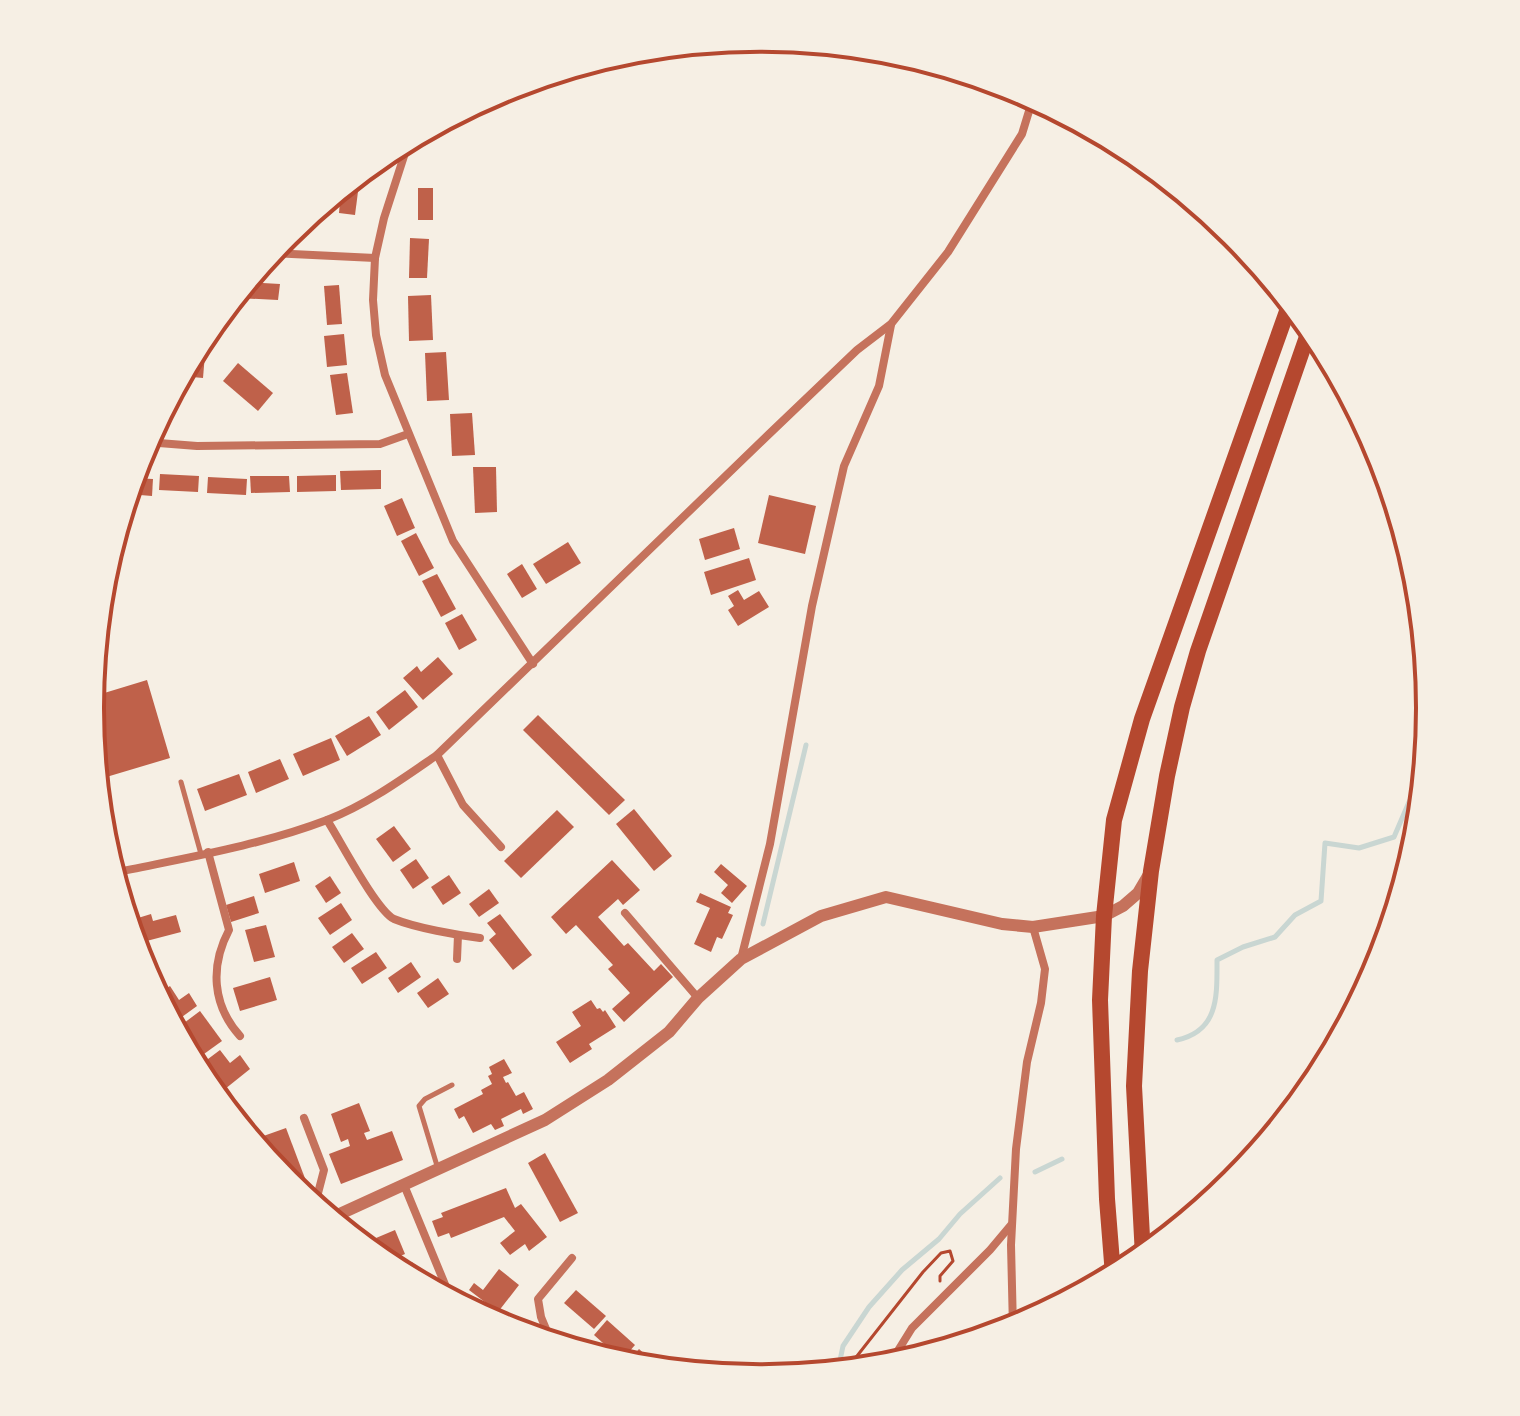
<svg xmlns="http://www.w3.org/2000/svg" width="1520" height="1416" font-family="'Noto Sans',sans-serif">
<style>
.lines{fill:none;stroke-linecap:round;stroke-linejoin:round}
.stream{stroke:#c9d6d2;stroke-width:5}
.building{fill:#bf614a}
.path{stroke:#b5482f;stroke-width:3}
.service{stroke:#c5725c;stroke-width:5}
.minor{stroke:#c5725c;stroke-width:8}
.tertiary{stroke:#c5725c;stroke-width:12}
.trunk{stroke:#b5482f;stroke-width:16}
.rim{fill:none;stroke:#b5482f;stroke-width:4}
</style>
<rect width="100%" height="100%" fill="#f6efe4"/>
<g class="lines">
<g class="stream">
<path d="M763,924L806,745"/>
<path d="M1177,1040C1219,1031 1217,996 1217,960L1243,947L1275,937L1295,915L1321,901L1325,843L1359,848L1394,837L1409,802L1423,778"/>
<path d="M1035,1172L1062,1159"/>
<path d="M838,1370L843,1346L869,1307L902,1270L939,1239L960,1214L1000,1178"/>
</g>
</g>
<g class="building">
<path d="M357,176H360L355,215L339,213L341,189Z"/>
<rect x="418" y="188" width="15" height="32"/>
<path d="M410,238L429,239L427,278H409Z"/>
<path d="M247,282L280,284L278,300L236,298Z"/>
<path d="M339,285L342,324L327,325L324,286Z"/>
<path d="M431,295L433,340L409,341L408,296Z"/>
<path d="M344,334L347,365L327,367L324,336Z"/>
<path d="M446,352L449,400L427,401L425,353Z"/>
<path d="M194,353L205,354L203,378L181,376Z"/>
<path d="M238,363L273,393L258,411L223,381Z"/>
<path d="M347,373L353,413L336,415L330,375Z"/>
<path d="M472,413L475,455L452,456L450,414Z"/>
<path d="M473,467H496L497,512L475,513Z"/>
<path d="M381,470V489L341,490L340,471Z"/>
<path d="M160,474L199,476L198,492L159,490Z"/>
<path d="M336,475V491L297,492V476Z"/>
<path d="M250,476H289L290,492L251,493Z"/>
<path d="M208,477L247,479L246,495L207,493Z"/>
<path d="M133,478L153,479L152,496L128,494Z"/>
<path d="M769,495L816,506L805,554L758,543Z"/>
<path d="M402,498L415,528L397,536L384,506Z"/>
<path d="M734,528L740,549L705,560L699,539Z"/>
<path d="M416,533L434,568L419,576L401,541Z"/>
<path d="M568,542L581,563L546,584L533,564Z"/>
<path d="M749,558L756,580L711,595L704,572Z"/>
<path d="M522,564L537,589L522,598L507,574Z"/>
<path d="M437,574L456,609L441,617L422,581Z"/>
<path d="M738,590L744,600L759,591L769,607L738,626L728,610L734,606L728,596Z"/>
<path d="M462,614L477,640L459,650L445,623Z"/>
<path d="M438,657L453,674L423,700L403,678L417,666L421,672Z"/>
<path d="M147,680L170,758L103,778L94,748L91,717L106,713L101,694Z"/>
<path d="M405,690L418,707L389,730L376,712Z"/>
<path d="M538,715L625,800L609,815L523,730Z"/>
<path d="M369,716L381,735L347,756L335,736Z"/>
<path d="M331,738L340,760L303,776L293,754Z"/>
<path d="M280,759L289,779L256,793L248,772Z"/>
<path d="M239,774L247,795L205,811L197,789Z"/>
<path d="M634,809L672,856L654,871L616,824Z"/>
<path d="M557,810L574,827L521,878L504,861Z"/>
<path d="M394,826L411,849L393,862L376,839Z"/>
<path d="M416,859L429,878L413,889L400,870Z"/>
<path d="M612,860L640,890L623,905L618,899L598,917L624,946L628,943L654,971L661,964L673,977L624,1022L612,1009L630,993L608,969L613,965L576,925L566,934L551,917Z"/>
<path d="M294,862L300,881L265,893L259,874Z"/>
<path d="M721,864L747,886L732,903L721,893L728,885L714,872Z"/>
<path d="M449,875L461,893L443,905L431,887Z"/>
<path d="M330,876L341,893L326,903L315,886Z"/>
<path d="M489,889L499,903L479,917L469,904Z"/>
<path d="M700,893L731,907L728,913L733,915L722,939L717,937L711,952L694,944L710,908L696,902Z"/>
<path d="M254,896L259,913L231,922L226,905Z"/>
<path d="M341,903L352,920L330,935L318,918Z"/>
<path d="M151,914L153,921L176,915L181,932L135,944L129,925L139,923L138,918Z"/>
<path d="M500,914L532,955L513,970L489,940L496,934L487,923Z"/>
<path d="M266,925L275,957L254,962L245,930Z"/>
<path d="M352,933L364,949L344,963L332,947Z"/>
<path d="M376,952L387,968L362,984L351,968Z"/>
<path d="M411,962L421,977L398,993L388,978Z"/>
<path d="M270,977L277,1000L240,1011L233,988Z"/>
<path d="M438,978L449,994L428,1008L417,993Z"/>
<path d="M170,986L179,1000L189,993L197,1006L175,1022L157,995Z"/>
<path d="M591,1000L597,1009L600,1008L603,1012L605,1010L616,1027L589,1044L592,1049L570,1063L556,1042L581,1026L572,1012Z"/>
<path d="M200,1011L222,1041L197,1059L176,1029Z"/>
<path d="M220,1050L230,1063L240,1055L250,1069L225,1089L216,1077L206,1084L196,1068Z"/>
<path d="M504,1059L512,1073L503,1077L506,1083L508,1082L516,1096L524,1092L533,1109L523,1114L521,1109L501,1119L504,1126L495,1130L491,1124L473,1133L464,1116L459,1119L454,1109L483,1094L481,1090L492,1084L488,1076L492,1074L489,1067Z"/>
<path d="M359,1103L370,1131L364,1133L367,1140L392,1131L403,1160L341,1184L329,1154L350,1146L348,1139L341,1142L331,1114Z"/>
<path d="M286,1128L309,1189L300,1193L286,1181L258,1148L255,1139Z"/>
<path d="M545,1153L578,1213L560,1222L528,1163Z"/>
<path d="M506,1188L515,1208L521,1204L547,1237L529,1251L525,1244L510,1255L500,1243L515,1231L504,1217L451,1238L449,1233L438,1237L432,1221L443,1217L441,1213Z"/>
<path d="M395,1230L405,1254L386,1262L376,1238Z"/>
<path d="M412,1262L424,1284L396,1270Z"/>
<path d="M499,1269L519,1285L498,1312L469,1290L474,1283L483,1290Z"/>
<path d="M576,1290L606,1316L594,1329L564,1303Z"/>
<path d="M1043,1312L1028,1321V1313Z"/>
<path d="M607,1320L635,1345L622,1360L594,1335Z"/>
<path d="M528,1323L543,1337L542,1339L520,1332Z"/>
<path d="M639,1349L660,1368L626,1364Z"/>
</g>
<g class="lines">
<g class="path">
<path d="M846,1370L923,1272L941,1253L950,1251L953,1261L940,1276V1281"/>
<path d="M825,1372L829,1367L839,1370"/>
</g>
<g class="service">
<path d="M181,782L201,854"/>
<path d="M438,1169L419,1106L425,1099L452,1085"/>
</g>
<g class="minor">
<path d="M406,141L405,153L384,218L375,258L373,300L376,335L385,375L453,541L533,664"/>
<path d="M271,253L375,258"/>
<path d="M146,442L197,446L380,444L408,434"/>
<path d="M437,755L463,805L501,847"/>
<path d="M327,820C340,840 376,910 394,919C416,928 457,935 480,938"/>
<path d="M208,852L229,930C210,966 212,1005 240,1036"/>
<path d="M113,873C184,858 259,846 327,820C368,804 402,779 437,755L767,436L857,350L891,324L948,252L1022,134L1033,98"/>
<path d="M625,913L698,998"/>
<path d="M457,959L458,935"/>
<path d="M741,959L770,844L812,606L844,466L879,386L891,325"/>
<path d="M304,1118L324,1170L317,1197L320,1209"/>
<path d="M404,1185L451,1299"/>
<path d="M1013,1328L1011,1245L1016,1149L1027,1062L1041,1003L1045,969L1033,927"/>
<path d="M551,1341L541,1317L538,1299L572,1258"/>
<path d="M889,1365L912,1328L990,1250L1011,1225"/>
</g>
<path class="tertiary" d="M331,1218L545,1120L608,1080L669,1032L698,998L741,959L821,916L886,897L1002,924L1033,927L1104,916L1123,906L1138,893L1148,876"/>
<g class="trunk">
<path d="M1143,1256L1134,1086L1140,971L1151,871L1167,776L1182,707L1198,651L1310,328"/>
<path d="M1113,1275L1107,1199L1100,1000L1104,916L1114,820L1142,719L1290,303"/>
</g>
</g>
<path d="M0 0H1520V1416H0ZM104 708a656 656 0 1 1 1312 0a656 656 0 1 1-1312 0Z" fill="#f6efe4" fill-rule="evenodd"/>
<path class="rim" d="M104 708a656 656 0 1 1 1312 0a656 656 0 1 1-1312 0Z"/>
</svg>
